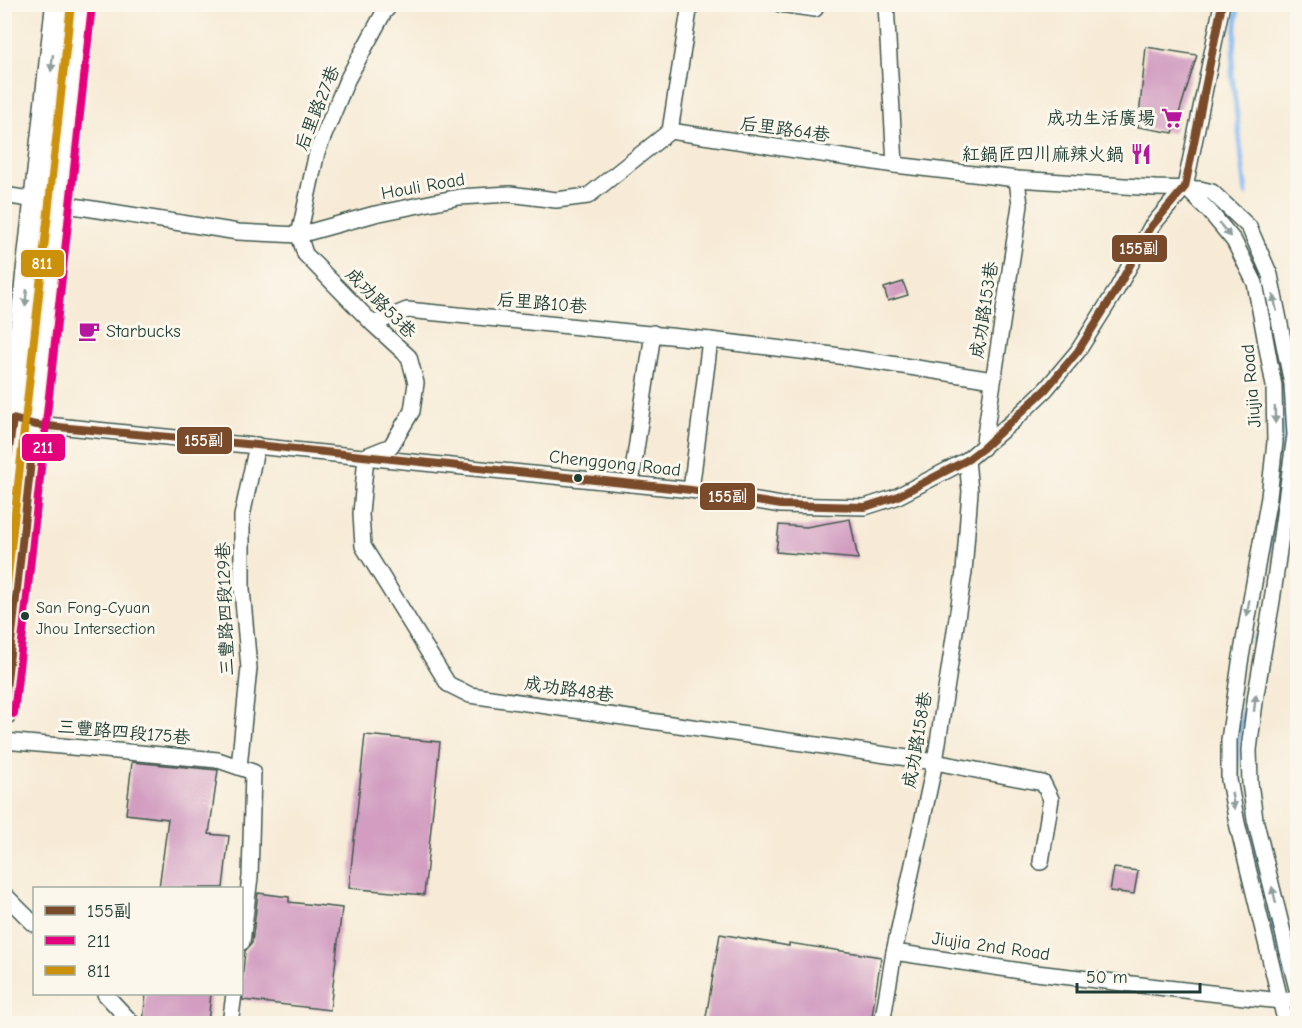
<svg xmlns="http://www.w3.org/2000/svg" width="1302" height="1028" font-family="'Comic Neue','LXGW WenKai TC',sans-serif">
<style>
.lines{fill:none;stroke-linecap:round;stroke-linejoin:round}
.stream{stroke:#81b7f0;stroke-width:5}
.building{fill:#d29dc1}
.minor-casing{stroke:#3f574c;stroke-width:18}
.primary-casing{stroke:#3f574c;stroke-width:27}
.minor{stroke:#fff;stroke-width:15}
.primary{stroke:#fff;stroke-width:24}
.bus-1-casing{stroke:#fbf7ec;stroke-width:12}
.bus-2-casing{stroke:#fbf7ec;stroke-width:12}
.bus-3-casing{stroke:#fbf7ec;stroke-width:12}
.bus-1{stroke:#7a4b2a;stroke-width:8}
.bus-2{stroke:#e5007d;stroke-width:8}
.bus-3{stroke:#cc910a;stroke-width:8}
.oneway{fill:#8f9e9a}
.bus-dot{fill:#1f3d34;stroke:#fbf7ec;stroke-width:2}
.labels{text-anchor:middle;stroke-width:6;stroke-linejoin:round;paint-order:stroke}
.bus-label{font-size:16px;fill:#1f3d34;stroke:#fbf7ec;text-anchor:start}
.street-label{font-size:18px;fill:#1f3d34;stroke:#fbf7ec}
.poi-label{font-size:18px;fill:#1f3d34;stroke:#fbf7ec;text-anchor:end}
.line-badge{stroke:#fbf7ec;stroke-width:2}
.badge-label{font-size:16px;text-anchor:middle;font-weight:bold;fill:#fff}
</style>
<rect width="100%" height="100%" fill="#fbf7ec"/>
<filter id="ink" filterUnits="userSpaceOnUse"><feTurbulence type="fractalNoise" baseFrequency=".0167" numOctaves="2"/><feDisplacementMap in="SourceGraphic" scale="12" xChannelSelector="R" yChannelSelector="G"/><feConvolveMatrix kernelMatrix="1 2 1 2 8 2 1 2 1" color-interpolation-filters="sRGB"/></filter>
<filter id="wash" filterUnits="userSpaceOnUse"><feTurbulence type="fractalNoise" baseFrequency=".008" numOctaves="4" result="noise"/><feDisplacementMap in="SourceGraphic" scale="24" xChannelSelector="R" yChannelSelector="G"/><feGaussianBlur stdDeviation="1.35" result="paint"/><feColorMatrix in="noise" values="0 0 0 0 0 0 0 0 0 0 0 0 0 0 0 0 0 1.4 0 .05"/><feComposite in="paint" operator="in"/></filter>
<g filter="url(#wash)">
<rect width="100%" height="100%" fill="#f7ebd7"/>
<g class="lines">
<g class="stream">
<path d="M1238,4L1232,73L1246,194"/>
<path d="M1266,304L1277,362"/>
<path d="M1281,386C1285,414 1284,440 1281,468"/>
<path d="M1264,577L1279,483"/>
<path d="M1255,637L1238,746L1239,786L1284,975"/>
</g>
</g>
<g id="blocks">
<g class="building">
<path d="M1146,47L1197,55L1173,133L1138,127Z"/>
<path d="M903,282L908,295L888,301L884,288Z"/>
<path d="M850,519L858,559L776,552L779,525L806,527Z"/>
<path d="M365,735L440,742L424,895L349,888Z"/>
<path d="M132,762L218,770L209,834L229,836L223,888H159L168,819L126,814Z"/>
<path d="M1114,868L1138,871L1134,894L1110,891Z"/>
<path d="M258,893L289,897V902L342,908L330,1010L243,1000L242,981L245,951L252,943Z"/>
<path d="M720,934L789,946V943L881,957L871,1023H705Z"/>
<path d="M146,993H211L208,1023H143Z"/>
</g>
</g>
</g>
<g filter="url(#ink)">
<use href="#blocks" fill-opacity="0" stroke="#3f574c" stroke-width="1.5"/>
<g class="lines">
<defs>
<g id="minor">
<path d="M391,4L384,12L347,80L317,152L299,235L305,254L373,324L409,357L416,383L412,411L391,446L366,456L361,514L363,546L448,684L470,695L935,762L1043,783L1051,799L1041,862"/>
<path d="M780,4L815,9"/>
<path d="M886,4L895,165"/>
<path d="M670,131L895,165L1017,179L1155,188L1200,189L1212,192L1249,227L1270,275L1292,384L1295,435L1272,601L1256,694L1249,750L1250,783L1255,819L1298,993"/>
<path d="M1185,187L1210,212L1234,241L1255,283L1274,386L1275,442L1269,497L1240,663L1229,740V780L1237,823L1286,1024"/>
<path d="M4,195L238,232L299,235L375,214L459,197L510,194L556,200L588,196L670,131L690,4"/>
<path d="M373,324L407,310L710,340L833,355L993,380"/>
<path d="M27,423L691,490L781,505L865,507L896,497L967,460L1012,422L1046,389L1078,351L1117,289L1151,227L1185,187L1222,4"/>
<path d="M983,448L1020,205L1017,179"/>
<path d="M631,484L653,333"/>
<path d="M691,490L710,340"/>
<path d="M4,741L218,760L253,772L250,877L242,942"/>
<path d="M239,767L249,668L242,589V516L257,445"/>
<path d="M4,894L34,924"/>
<path d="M894,952L1027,972L1280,1001L1289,1000"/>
<path d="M105,994L133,1024"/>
<path d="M230,1024L234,994"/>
<path d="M882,1024L894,952L935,762L964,572L970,491L967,460"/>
</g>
<g id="primary">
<path d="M4,493L58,4"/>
<path d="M4,713L82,4"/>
</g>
</defs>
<use href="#minor" class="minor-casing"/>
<use href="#primary" class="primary-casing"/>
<use href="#minor" class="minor"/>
<use href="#primary" class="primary"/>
<defs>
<g id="bus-1">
<path d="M4,489L13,419L36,425L257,445L691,490L781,505L865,507L896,497L967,460L983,448L1046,389L1078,351L1117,289L1151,227L1185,187L1222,4"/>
<path d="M4,708L33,443"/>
</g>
<path id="bus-2" d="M14,714L92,5"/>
<path id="bus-3" d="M4,612L71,4"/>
</defs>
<use href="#bus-1" class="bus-1-casing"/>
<use href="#bus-2" class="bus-2-casing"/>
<use href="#bus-3" class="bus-3-casing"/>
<use href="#bus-1" class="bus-1"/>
<use href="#bus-2" class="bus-2"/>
<use href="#bus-3" class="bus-3"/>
</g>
<defs><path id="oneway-solid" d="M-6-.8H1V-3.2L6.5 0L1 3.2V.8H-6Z" transform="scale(1.5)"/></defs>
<g class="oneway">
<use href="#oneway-solid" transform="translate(52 63) rotate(96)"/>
<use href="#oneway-solid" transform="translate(1225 230) rotate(50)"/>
<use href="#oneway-solid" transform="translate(26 298) rotate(96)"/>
<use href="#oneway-solid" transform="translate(1275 303) rotate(-102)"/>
<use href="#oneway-solid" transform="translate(1275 415) rotate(89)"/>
<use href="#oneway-solid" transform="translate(1248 608) rotate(99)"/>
<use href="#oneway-solid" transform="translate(1255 703) rotate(-83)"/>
<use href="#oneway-solid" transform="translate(1233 801) rotate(80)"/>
<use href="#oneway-solid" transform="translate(1274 895) rotate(-104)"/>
</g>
</g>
<defs>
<symbol id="supermarket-bare" viewBox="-9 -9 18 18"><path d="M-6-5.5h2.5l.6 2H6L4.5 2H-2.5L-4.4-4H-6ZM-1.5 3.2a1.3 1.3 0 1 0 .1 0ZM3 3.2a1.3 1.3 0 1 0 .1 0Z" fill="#b5179e" stroke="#fbf7ec" stroke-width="2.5" paint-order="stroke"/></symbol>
<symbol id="restaurant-bare" viewBox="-9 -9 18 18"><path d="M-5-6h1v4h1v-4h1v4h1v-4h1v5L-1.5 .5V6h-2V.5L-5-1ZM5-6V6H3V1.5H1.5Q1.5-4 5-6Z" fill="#b5179e" stroke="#fbf7ec" stroke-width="2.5" paint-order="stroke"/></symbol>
<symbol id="cafe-bare" viewBox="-9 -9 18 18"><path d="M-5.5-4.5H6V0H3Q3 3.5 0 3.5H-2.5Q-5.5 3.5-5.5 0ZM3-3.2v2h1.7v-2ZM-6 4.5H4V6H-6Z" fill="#b5179e" stroke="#fbf7ec" stroke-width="2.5" paint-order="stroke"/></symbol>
</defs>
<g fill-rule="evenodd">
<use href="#supermarket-bare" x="1157" y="103" width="30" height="30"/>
<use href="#restaurant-bare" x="1126" y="139" width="30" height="30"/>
<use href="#cafe-bare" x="74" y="316" width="30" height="30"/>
</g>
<g class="bus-dot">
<circle cx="578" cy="478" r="5"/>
<circle cx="25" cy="616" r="5"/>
</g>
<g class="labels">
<g class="bus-label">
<text x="36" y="613">San Fong-Cyuan<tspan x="36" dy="21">Jhou Intersection</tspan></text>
</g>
<g class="street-label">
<text transform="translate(317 108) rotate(-68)" y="6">后里路27巷</text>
<text transform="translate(785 129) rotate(8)" y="6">后里路64巷</text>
<text transform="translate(423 186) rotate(-10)" y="6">Houli Road</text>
<text transform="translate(381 303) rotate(45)" y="6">成功路53巷</text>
<text transform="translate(542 303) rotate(5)" y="6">后里路10巷</text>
<text transform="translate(984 310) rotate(-81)" y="6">成功路153巷</text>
<text transform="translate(1251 386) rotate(-95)" y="6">Jiujia Road</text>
<text transform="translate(615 463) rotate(6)" y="6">Chenggong Road</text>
<text transform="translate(225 609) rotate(-92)" y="6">三豐路四段129巷</text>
<text transform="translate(569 689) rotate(8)" y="6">成功路48巷</text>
<text transform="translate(124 732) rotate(5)" y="6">三豐路四段175巷</text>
<text transform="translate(917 740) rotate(-80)" y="6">成功路158巷</text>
<text transform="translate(991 946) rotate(8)" y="6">Jiujia 2nd Road</text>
</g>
<g class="poi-label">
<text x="1155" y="124">成功生活廣場</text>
<text x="1124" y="160">紅鍋匠四川麻辣火鍋</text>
<text x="106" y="337" text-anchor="start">Starbucks</text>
</g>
</g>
<g class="line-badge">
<rect x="1111" y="234" width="57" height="29" rx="6" fill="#7a4b2a"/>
<rect x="20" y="249" width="45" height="29" rx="6" fill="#cc910a"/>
<rect x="176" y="426" width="57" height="29" rx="6" fill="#7a4b2a"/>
<rect x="21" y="433" width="45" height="29" rx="6" fill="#e5007d"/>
<rect x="699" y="482" width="57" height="29" rx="6" fill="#7a4b2a"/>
</g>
<g class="badge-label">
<text x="1139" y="254">155副</text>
<text x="42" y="269">811</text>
<text x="204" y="446">155副</text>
<text x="43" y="453">211</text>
<text x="728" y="502">155副</text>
</g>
<rect width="1302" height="1028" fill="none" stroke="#fbf7ec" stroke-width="24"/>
<rect x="33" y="887" width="210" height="108" fill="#fbf7ec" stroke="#a3ada2" stroke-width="1.5"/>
<rect x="45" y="906" width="30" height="9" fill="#7a4b2a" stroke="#a3ada2" stroke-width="1.5"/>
<text x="87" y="917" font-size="18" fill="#1f3d34">155副</text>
<rect x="45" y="936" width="30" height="9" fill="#e5007d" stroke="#a3ada2" stroke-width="1.5"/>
<text x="87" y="947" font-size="18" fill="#1f3d34">211</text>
<rect x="45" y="966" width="30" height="9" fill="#cc910a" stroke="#a3ada2" stroke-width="1.5"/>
<text x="87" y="977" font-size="18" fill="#1f3d34">811</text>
<path d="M1077 983v9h123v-9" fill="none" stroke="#1f3d34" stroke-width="3"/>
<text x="1086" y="983" font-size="18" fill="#1f3d34" stroke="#fbf7ec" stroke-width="4.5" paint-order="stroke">50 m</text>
</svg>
